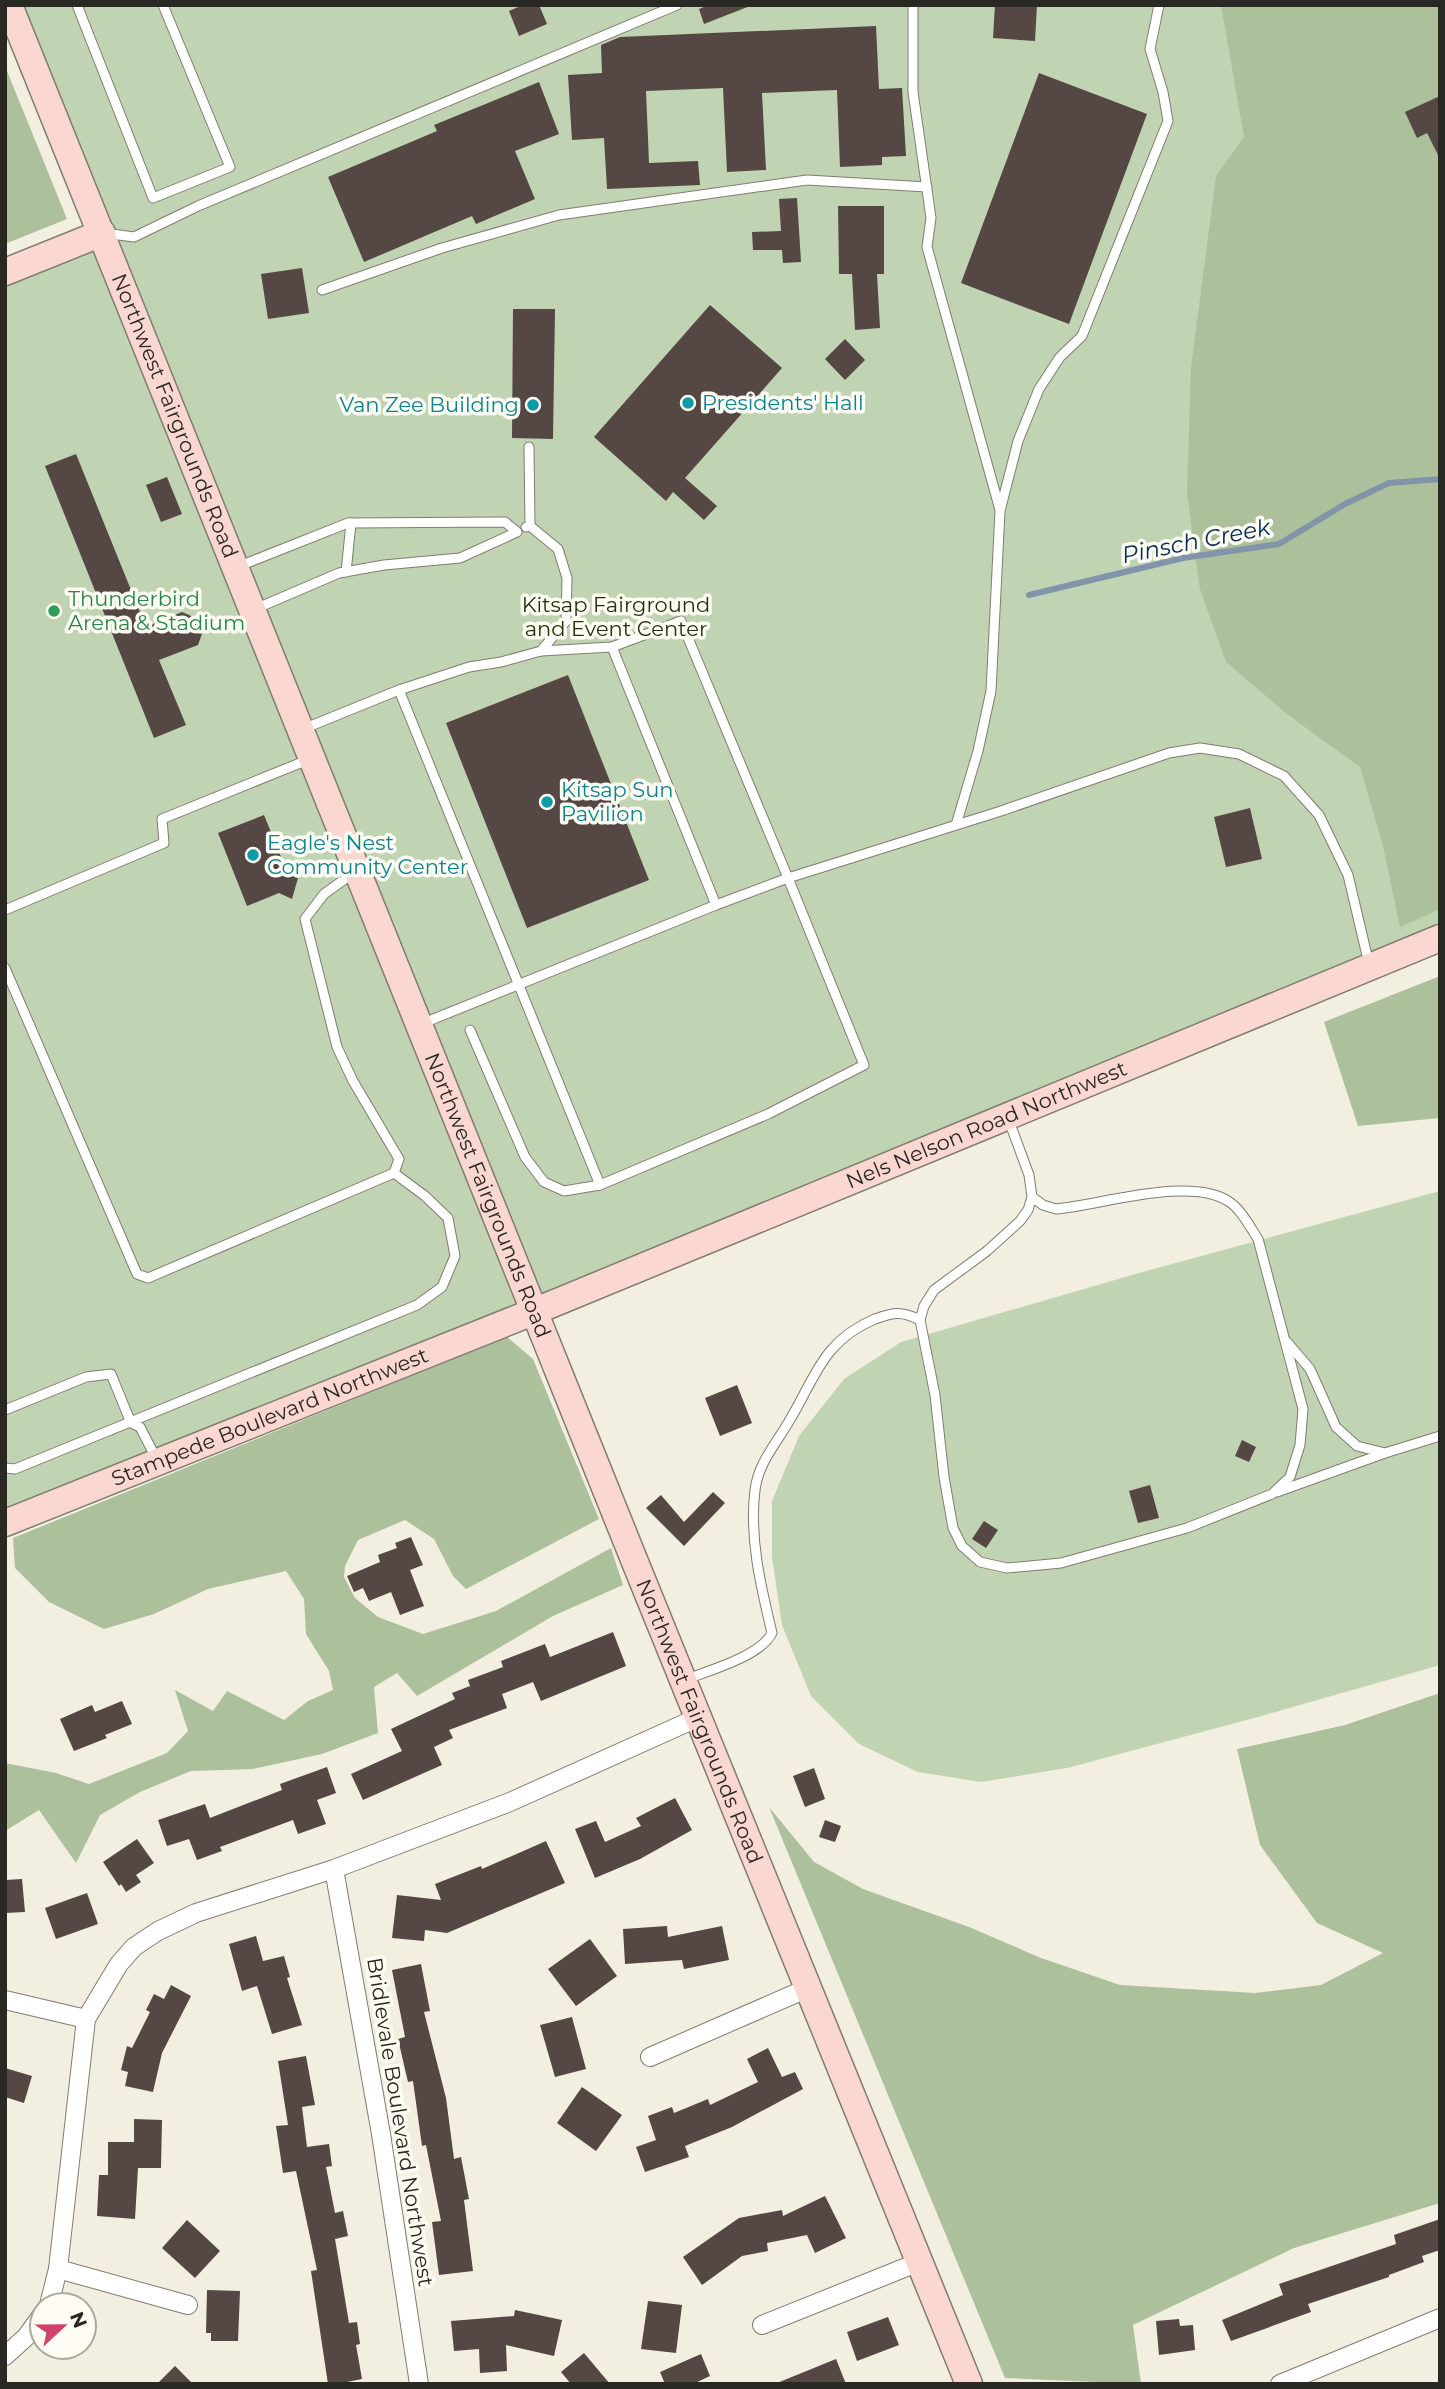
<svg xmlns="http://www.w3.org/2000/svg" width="1445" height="2389" font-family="Montserrat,sans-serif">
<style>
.green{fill:#c0d3b2}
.forest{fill:#abc09b}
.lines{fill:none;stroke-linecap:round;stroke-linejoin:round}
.stream{stroke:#8294aa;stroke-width:6}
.building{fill:#554743}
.lane-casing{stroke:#807d6f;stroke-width:11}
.street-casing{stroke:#807d6f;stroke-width:20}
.secondary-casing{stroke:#807d6f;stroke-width:29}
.lane{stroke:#fff;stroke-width:9}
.street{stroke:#fff;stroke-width:18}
.secondary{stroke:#fad7d1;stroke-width:26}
.culture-dot{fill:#0f9aa8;stroke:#fffdf3;stroke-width:2.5}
.leisure-dot{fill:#2e9e5b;stroke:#fffdf3;stroke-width:2.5}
.labels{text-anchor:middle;stroke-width:7;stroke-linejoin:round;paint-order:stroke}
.culture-label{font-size:21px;fill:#0d838f;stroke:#fffdf3;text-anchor:start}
.street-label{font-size:21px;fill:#2a2822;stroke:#fffdf3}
.leisure-label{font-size:21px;fill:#27864d;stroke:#fffdf3;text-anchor:start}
.park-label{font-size:21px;fill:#1e3108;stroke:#fffdf3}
.water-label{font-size:23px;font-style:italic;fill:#032b54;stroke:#fffdf3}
</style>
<rect width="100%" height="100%" fill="#f3efe0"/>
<g class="green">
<path d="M9,5H1273L1440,422V938L5,1523V272L101,233Z"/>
<path d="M1440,1191V1665L1258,1717L1067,1768L981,1782L918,1772L859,1744L811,1696L782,1625L772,1557V1501L799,1436L844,1379L901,1342L1139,1273Z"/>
</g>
<g class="forest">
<path d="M1221,5H1440V909L1400,927L1383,846L1360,767L1287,714L1226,662L1200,589L1187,493L1191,368L1216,176L1244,137Z"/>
<path d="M5,66L67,219L5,244Z"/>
<path d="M1440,976V1118L1358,1126L1324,1022Z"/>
<path d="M507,1337L533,1359L599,1519L466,1589L453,1576L434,1539L405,1520L358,1540L345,1566L344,1577L355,1598L378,1617L423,1634L496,1611L611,1548L623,1585L553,1616L417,1696L397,1673L374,1687L378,1733L322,1754L253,1769L191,1771L140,1792L100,1815L76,1863L39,1810L5,1831V1763L56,1773L89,1784L167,1753L188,1731L175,1690L213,1711L227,1691L284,1720L308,1701L333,1690L329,1671L306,1634L304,1599L286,1571L208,1589L154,1614L104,1629L49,1602L15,1568L13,1538Z"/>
<path d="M1440,1693V2203L1294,2248L1133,2325L1141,2384L1005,2378L769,1807L814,1862L863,1889L969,1927L1041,1958L1120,1985L1255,1993L1321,1985L1383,1953L1317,1923L1260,1845L1237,1749L1345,1725Z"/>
</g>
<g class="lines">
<path class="stream" d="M1029,595L1183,558L1279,544L1345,504L1389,483L1440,479"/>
</g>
<g class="building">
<path d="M523,5H539L547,24L519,36L509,11Z"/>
<path d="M709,5H750V6L704,24L699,9Z"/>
<path d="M995,5H1037L1035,41L993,38Z"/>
<path d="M876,26L879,89L902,88L906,156L882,157V165L840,167L837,90L762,93L766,170L727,172L723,88L646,91L649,163L698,161L700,185L607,189L604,138L572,140L568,75L602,73L601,45L620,37Z"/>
<path d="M1039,73L1147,114L1069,324L961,283Z"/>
<path d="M539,82L559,134L515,151L535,199L476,224L472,216L364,262L328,177L437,131L434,125Z"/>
<path d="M1440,96V159L1427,133L1417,138L1405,112Z"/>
<path d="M797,198L801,262L783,263L782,250H753L752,232L781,231L779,199Z"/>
<path d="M838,206H884V274H877L880,328L855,330L852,274H839Z"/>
<path d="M302,268L309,313L268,319L261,274Z"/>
<path d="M710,305L782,368L685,478L717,506L704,520L673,492L666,501L594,437Z"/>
<path d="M513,309H555L553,439L512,438Z"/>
<path d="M845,339L865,360L845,380L825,359Z"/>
<path d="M76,454L146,627L182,612L198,619L203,631L198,645L159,660L186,725L154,738L45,466Z"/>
<path d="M167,477L182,514L161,522L146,485Z"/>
<path d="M568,675L649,880L527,928L446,723Z"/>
<path d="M1250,808L1262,859L1226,867L1214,817Z"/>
<path d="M264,815L288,874L298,878L292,899L279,893L247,906L218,833Z"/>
<path d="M737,1385L752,1423L720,1436L705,1398Z"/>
<path d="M1242,1440L1256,1447L1249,1462L1235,1456Z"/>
<path d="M1150,1485L1159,1518L1138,1523L1129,1491Z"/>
<path d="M713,1492L725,1503L684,1546L646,1508L661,1495L684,1522Z"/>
<path d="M984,1521L998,1530L986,1548L972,1539Z"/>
<path d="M411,1537L423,1565L410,1570L424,1606L400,1615L391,1592L369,1601L363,1588L354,1592L347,1576L380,1562L378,1555L397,1548L395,1543Z"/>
<path d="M613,1632L626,1666L541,1701L533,1682L502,1694L507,1708L449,1730L453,1738L434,1747L442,1765L363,1800L351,1774L402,1751L391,1729L455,1699L452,1693L470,1686L468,1680L503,1667L501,1661L545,1644L550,1657Z"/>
<path d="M122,1701L132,1724L105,1735L107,1738L74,1751L60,1719L92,1705L95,1712Z"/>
<path d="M327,1767L336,1793L317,1800L326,1824L298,1834L293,1820L220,1847L222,1851L197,1860L189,1839L167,1846L158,1820L205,1804L210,1818L282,1790L280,1784Z"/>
<path d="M814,1768L825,1799L805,1807L793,1776Z"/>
<path d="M675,1798L692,1830L640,1859L595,1878L575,1829L596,1821L605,1842L641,1826L636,1818Z"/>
<path d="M825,1820L841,1826L835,1842L819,1837Z"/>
<path d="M137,1839L154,1863L136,1875L141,1882L126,1892L121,1884L119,1886L103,1862Z"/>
<path d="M546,1841L565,1883L447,1933L425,1930L424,1941L392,1938L397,1895L441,1900L435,1884L481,1866L482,1869Z"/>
<path d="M22,1879L25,1912L5,1913V1880Z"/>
<path d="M87,1893L98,1924L56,1939L45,1908Z"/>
<path d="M667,1926L668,1937L722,1926L729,1960L684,1969L682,1960L625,1964L623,1929Z"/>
<path d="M256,1936L263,1961L284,1956L290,1977L287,1978L302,2025L272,2034L257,1986L242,1991L229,1944Z"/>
<path d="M590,1939L617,1976L576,2006L548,1969Z"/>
<path d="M421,1964L430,2011L424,2012L446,2098L454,2159L461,2157L469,2199L464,2200L473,2271L439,2275L432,2222L441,2221L426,2145L422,2146L413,2081L408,2082L398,2039L405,2037L392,1970Z"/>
<path d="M171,1985L191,1996L162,2053L153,2092L125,2086L128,2072L121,2070L127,2046L132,2048L150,2012L146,2010L154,1994L164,1999Z"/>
<path d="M572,2017L586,2069L555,2077L540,2025Z"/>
<path d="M768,2048L782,2077L795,2072L803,2089L732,2127L685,2146L689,2157L645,2172L636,2147L656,2140L648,2116L672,2107L674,2113L708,2099L710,2105L758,2082L747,2059Z"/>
<path d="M306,2056L315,2105L302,2107L307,2147L329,2144L332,2166L326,2167L335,2213L343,2211L348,2236L335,2239L349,2323L357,2322L360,2344L356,2345L362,2379L337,2384H328L311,2271L317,2270L296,2171L283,2173L276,2126L288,2125L278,2061Z"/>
<path d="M5,2068L32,2076L24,2103L5,2097Z"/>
<path d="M582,2087L622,2115L596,2151L557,2123Z"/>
<path d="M134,2119L162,2120L161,2168H138L135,2219L97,2216L99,2175H108V2142H134Z"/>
<path d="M825,2196L846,2238L815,2253L807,2235L767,2243L768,2251L742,2256L702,2285L683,2257L739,2218L782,2210L783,2216Z"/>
<path d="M1440,2219V2250L1422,2256L1424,2262L1389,2275V2277L1308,2304L1311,2312L1231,2341L1222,2320L1283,2295L1279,2284L1396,2244L1394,2235Z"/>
<path d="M187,2220L220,2251L195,2278L162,2248Z"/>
<path d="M207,2290L240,2291L238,2341H211V2333H206Z"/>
<path d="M648,2301L682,2305L676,2353L641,2349Z"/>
<path d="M515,2310L562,2320L554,2356L506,2345L507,2371L480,2373L479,2349L454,2351L451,2321L514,2316Z"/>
<path d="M888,2317L899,2345L857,2361L847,2332Z"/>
<path d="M1179,2319L1180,2326L1193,2325L1195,2350L1159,2355L1156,2321Z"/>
<path d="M584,2353L610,2384H571L561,2372Z"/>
<path d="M701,2354L710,2376L693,2384H665L660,2372Z"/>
<path d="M836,2359L846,2384H777V2383Z"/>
<path d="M175,2366L193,2384H157Z"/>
</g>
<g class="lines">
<defs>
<g id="lane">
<path d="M77,5L153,198L230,167L163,5"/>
<path d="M913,5V92L931,218L927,247L1000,510"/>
<path d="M104,233L134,237L198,206L677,5"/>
<path d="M322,290L442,248L559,215L807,180L927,187"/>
<path d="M526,527L530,526L529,447"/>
<path d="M237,567L348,523L505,522L517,532L460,558L384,565L339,573L255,609"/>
<path d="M346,572L351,523"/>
<path d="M612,647L716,905"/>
<path d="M541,651L612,647L681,621L788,878L1001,811L1169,753L1200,748L1239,754L1284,776L1319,815L1348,875L1369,964"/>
<path d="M399,690L469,667L501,662L541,651L566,621L567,578L558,549L530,526"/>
<path d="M303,729L399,690L600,1185"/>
<path d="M956,825L978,751L991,691L1000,511L1018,441L1039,389L1060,357L1082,336L1168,121L1163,92L1150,49L1159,5"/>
<path d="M5,910L164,843L162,819L310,759"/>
<path d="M5,968L137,1274L148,1278L394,1173"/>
<path d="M421,1024L716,905L788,878L864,1065L768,1114L600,1185L564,1191L544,1182L525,1157L470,1030"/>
<path d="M1008,1118L1029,1175L1032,1197L1028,1210L1020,1221L987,1251L934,1290L924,1306L920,1320L935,1395L944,1477L953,1528L962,1546L980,1562L1007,1568L1061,1563L1187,1528L1272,1494L1290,1477L1300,1445L1303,1409L1258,1239C1250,1227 1241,1209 1228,1201C1189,1176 1101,1205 1056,1209L1043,1205L1032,1197"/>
<path d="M1287,1342L1310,1369L1336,1427L1357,1446L1385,1453L1440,1436"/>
<path d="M5,1410L86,1377L111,1374L131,1423L140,1427L157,1460"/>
<path d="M5,1468L15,1469L417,1305L442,1287L455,1256L448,1218L425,1196L394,1173L399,1159L353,1081L337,1047L305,919L324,894L356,871"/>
<path d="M1277,1492L1385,1453"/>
<path d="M684,1680C708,1671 761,1656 772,1633C761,1587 749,1538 755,1490C758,1464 775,1445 788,1423C815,1379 822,1341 875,1319C894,1312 902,1311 920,1320"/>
</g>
<g id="street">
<path d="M334,1869L381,2134L419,2384"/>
<path d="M5,2000L86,2019"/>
<path d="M650,2057L808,1988"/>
<path d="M58,2269L188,2305"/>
<path d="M49,2305L58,2269L86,2019L119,1964L134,1947L158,1931L196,1913L334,1869L510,1802L697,1718"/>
<path d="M762,2325L919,2262"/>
<path d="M5,2356L26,2337L42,2315"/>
<path d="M1280,2384L1440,2318"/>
</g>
<g id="secondary">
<path id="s1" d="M9,5C330,798 644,1593 969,2384"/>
<path d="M5,272L102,233"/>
<path id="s2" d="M5,1523L533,1312L1440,938"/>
</g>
</defs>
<use href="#lane" class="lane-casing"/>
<use href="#street" class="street-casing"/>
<use href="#secondary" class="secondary-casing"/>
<use href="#lane" class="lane"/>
<use href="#street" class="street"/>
<use href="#secondary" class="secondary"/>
</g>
<g class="culture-dot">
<circle cx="688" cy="403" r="7"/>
<circle cx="533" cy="405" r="7"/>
<circle cx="547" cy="802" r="7"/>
<circle cx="253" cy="855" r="7"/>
</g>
<circle class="leisure-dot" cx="54" cy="611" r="7"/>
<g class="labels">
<g class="culture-label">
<text x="702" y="410">Presidents' Hall</text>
<text x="519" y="412" text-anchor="end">Van Zee Building</text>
<text x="561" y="797">Kitsap Sun<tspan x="561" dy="24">Pavilion</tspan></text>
<text x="267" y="850">Eagle's Nest<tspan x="267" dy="24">Community Center</tspan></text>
</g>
<g class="street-label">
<text dy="7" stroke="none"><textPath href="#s1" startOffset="443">Northwest Fairgrounds Road</textPath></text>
<text dy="7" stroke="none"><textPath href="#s2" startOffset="1059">Nels Nelson Road Northwest</textPath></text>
<text dy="7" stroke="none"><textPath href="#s1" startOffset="1283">Northwest Fairgrounds Road</textPath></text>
<text dy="7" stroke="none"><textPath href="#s2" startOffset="285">Stampede Boulevard Northwest</textPath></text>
<text dy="7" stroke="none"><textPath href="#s1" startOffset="1850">Northwest Fairgrounds Road</textPath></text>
<text transform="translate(400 2122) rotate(81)" y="7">Bridlevale Boulevard Northwest</text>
</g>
<g class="leisure-label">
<text x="68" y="606">Thunderbird<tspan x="68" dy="24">Arena &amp; Stadium</tspan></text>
</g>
<g class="park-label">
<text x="616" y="612">Kitsap Fairground<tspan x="616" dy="24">and Event Center</tspan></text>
</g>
<g class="water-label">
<text transform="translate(1196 541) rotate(-11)" y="8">Pinsch Creek</text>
</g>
</g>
<rect width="1445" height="2389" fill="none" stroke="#2a2822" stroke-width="14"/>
<g transform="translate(63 2326) rotate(68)"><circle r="33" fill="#fffdf3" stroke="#aaa89f" stroke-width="2"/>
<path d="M0-5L12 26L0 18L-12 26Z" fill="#d1426c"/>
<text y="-10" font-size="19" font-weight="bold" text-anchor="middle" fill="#2a2822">N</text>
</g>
</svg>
